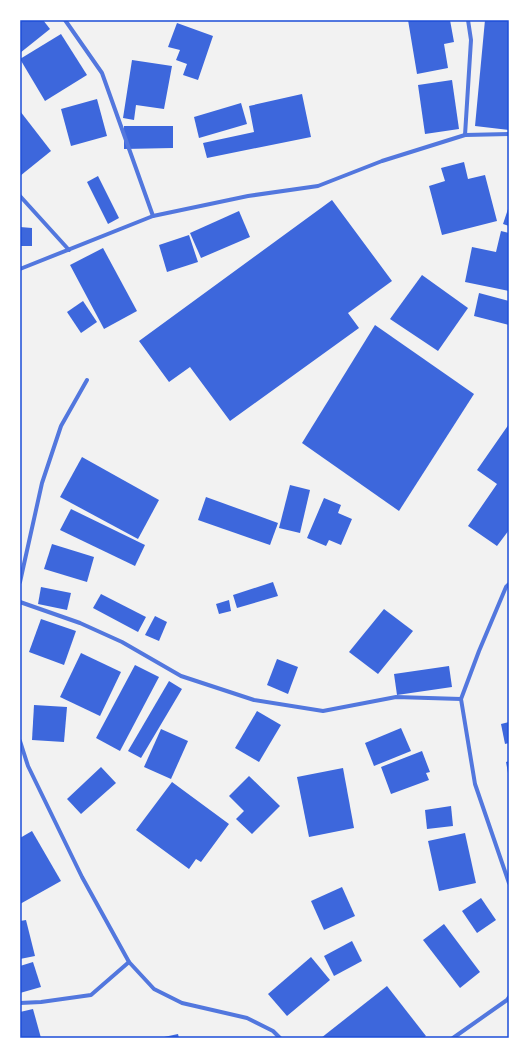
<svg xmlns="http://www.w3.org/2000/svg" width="529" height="1058" font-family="Manrope,sans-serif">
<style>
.building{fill:#3d67dc}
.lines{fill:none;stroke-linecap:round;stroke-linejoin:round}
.minor{stroke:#5277de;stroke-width:4}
.neatline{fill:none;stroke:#1d4ed8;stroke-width:1.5}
</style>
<rect width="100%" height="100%" fill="#f2f2f2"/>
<g class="building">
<path d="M20,20H43L50,29L20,53Z"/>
<path d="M408,20H450L454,42L444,44L448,68L417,74Z"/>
<path d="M485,20H509V130L475,126Z"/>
<path d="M177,23L213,36L198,80L183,75L187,64L176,60L180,50L168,47Z"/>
<path d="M61,34L87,75L45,101L20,59Z"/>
<path d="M132,60L172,66L164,109L136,105L134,120L123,118Z"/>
<path d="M452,80L459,129L425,134L418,85Z"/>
<path d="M302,94L311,137L207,158L203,143L254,132L249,106Z"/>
<path d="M97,99L107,136L71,146L61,109Z"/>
<path d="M241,103L247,124L199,138L194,117Z"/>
<path d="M20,111L51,151L20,176Z"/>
<path d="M124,126H173V148L124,149Z"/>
<path d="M464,162L468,179L485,175L497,221L442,235L429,186L445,181L441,168Z"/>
<path d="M98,176L119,218L108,224L87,182Z"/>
<path d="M332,200L392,281L348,313L359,328L230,421L190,367L169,382L139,341Z"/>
<path d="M509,206V226L503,224Z"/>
<path d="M239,211L250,237L201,258L190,233Z"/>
<path d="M20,227L32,228V246H20Z"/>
<path d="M501,231L509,233V291L465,282L472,247L496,252Z"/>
<path d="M189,235L198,262L167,272L159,245Z"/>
<path d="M103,248L137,311L104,329L70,265Z"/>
<path d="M422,275L468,308L438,351L390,319Z"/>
<path d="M479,293L509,301V325L474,316Z"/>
<path d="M83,301L97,322L81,333L67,312Z"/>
<path d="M375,325L474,394L399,511L302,443Z"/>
<path d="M509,424V530L497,546L468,526L497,484L477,470Z"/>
<path d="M82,457L159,500L138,539L60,497Z"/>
<path d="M290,485L310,490L300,533L279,528Z"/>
<path d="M206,497L278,523L270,545L198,520Z"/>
<path d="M324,498L341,505L338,513L352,519L341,545L329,540L326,546L307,538Z"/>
<path d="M71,509L145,545L135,566L60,530Z"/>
<path d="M52,544L94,557L87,582L44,569Z"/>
<path d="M273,582L278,596L237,608L233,595Z"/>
<path d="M41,587L71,593L67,610L38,604Z"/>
<path d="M101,594L146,617L138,632L93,608Z"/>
<path d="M229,600L231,611L219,614L216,604Z"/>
<path d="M384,609L413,631L378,674L349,652Z"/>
<path d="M155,616L167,622L159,641L145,635Z"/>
<path d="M41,619L76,631L64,665L29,652Z"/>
<path d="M81,653L121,672L100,716L60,697Z"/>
<path d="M277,659L298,667L288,694L267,685Z"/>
<path d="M135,665L159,677L120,751L96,738Z"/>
<path d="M449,666L452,687L397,695L394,674Z"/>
<path d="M169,681L182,689L141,758L128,751Z"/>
<path d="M34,705L67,707L64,742L32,740Z"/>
<path d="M257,711L281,725L259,762L235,748Z"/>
<path d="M509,722V743L505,744L501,724Z"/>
<path d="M401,728L411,751L374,766L365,743Z"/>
<path d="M161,729L188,741L171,779L144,767Z"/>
<path d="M422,751L430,772L426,773L429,780L391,794L381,767Z"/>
<path d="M509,761V773H508L506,762Z"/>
<path d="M101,767L116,783L81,814L67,799Z"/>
<path d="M343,768L354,828L309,837L297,777Z"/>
<path d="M249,776L280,806L252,834L236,819L244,811L229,796Z"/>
<path d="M172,782L229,824L201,862L196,859L189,869L136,830Z"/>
<path d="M451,806L453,826L427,829L425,810Z"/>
<path d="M32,831L61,881L20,904V838Z"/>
<path d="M465,833L476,883L439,891L428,841Z"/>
<path d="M342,887L355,916L324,930L311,901Z"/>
<path d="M481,898L496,920L477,933L462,911Z"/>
<path d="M26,920L35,956L20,959V921Z"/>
<path d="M444,924L480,972L460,988L423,940Z"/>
<path d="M352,941L362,961L334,976L324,956Z"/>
<path d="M311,957L330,980L287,1016L268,994Z"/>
<path d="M33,962L41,987L20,993V966Z"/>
<path d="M387,986L426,1036L423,1038H321Z"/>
<path d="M33,1009L41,1038H20V1012Z"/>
<path d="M178,1034L179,1038H164V1037Z"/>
</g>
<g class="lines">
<g class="minor">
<path d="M65,20L102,73L153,216"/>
<path d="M465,135L471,40L468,20"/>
<path d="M20,196L69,250"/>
<path d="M20,269L153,216L248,196L318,186L382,161L465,135L509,134"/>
<path d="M20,582L42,483L61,426L87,380"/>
<path d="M509,584L506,587L479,651L461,699L475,784L509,883"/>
<path d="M20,602L80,623L122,642L181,676L254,700L323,711L396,697L461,699"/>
<path d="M20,741L28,766L82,877L129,962L154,989L182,1003L247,1018L273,1031L280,1038"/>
<path d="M20,1003L41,1002L91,995L129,962"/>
<path d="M453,1038L507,1000L509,997"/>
</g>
</g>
<rect width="529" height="1058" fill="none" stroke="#ffffff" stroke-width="42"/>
<rect x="21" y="21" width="487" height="1016" class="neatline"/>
</svg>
